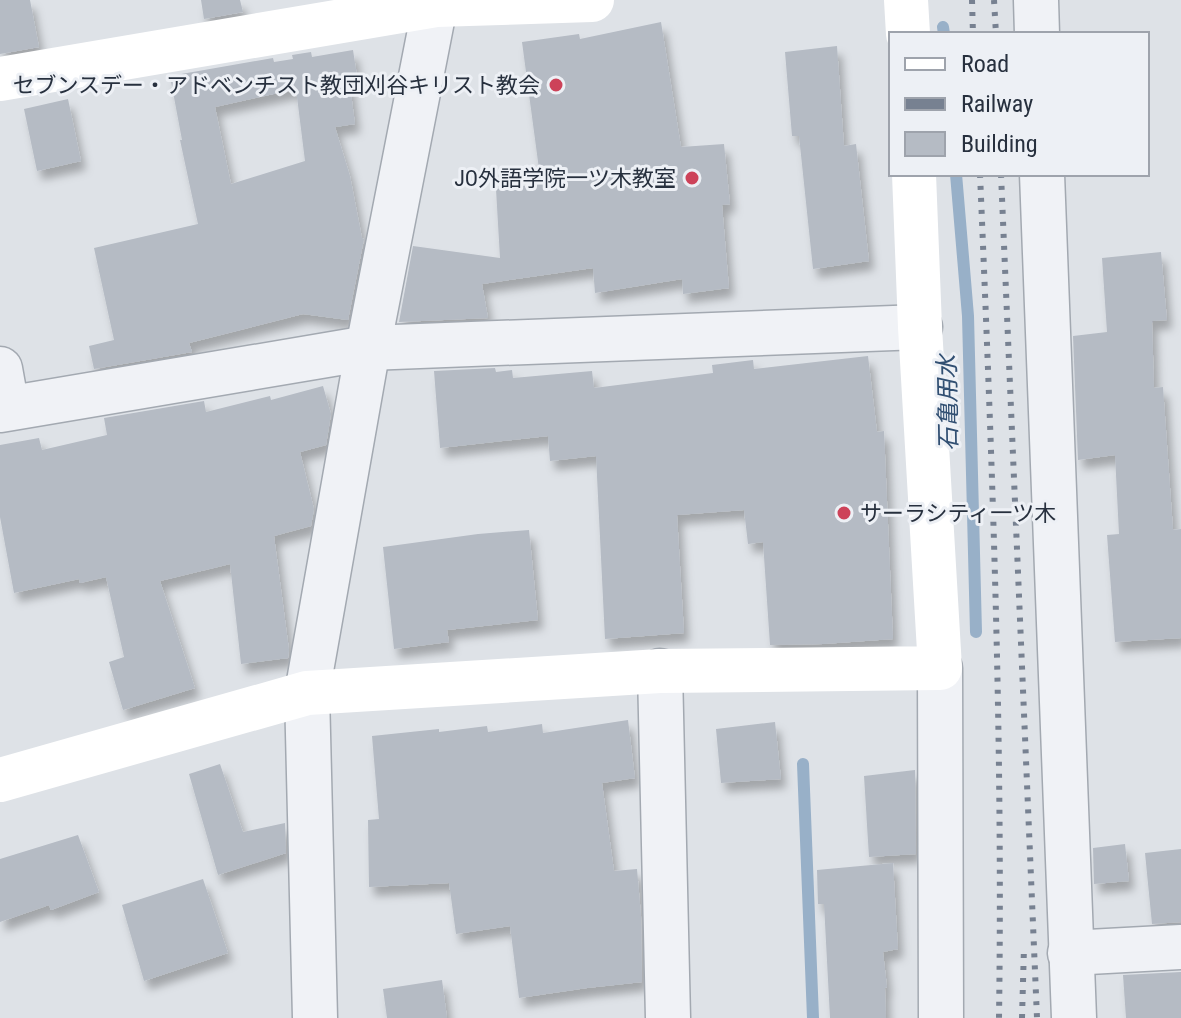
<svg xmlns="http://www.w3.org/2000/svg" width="1181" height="1018" font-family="'Roboto Condensed','Noto Sans JP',sans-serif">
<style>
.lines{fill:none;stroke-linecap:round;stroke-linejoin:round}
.stream{stroke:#98b0c8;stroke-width:12}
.building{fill:#b5bbc4;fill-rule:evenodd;filter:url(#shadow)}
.street-casing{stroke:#a3a9b1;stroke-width:47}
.street{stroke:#f0f2f6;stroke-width:44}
.secondary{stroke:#fff;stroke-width:44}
.rail{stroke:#778191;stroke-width:6;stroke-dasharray:4 8;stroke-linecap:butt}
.poi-dot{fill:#cd4259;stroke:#edf0f5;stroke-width:3}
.labels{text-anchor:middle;stroke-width:6;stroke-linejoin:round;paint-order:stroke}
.poi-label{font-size:22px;fill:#27303e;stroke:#edf0f5;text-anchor:end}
.water-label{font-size:24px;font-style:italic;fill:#314f72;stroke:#edf0f5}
</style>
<defs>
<filter id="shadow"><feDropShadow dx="5" dy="9" stdDeviation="4" flood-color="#0004"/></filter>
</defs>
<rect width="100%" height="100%" fill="#dee2e7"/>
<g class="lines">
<g class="stream">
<path d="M943,27L944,34"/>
<path d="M956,174L968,316L976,632"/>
<path d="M803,764L813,1018"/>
</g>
</g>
<g class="building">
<path d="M0,0H30L39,47L0,54Z"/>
<path d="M201,0H240L243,12L204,19Z"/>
<path d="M661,22L681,147L724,144L730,204L722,205L729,288L683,294L682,279L595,293L593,268L482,284L488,318L399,322L413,246L500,258L496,189L541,184L522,42L579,34L580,39Z"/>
<path d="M837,46L844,146L856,144L869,261L813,269L799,136H792L785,52Z"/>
<path d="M353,50L357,76L349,78L355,124L335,127L350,176L362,238L364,239L348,320L303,314L189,343L192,352L94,369L89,346L114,340L94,248L198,224L180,140H182L170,76L273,58L274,62L293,59L292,55L311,52L312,57ZM296,89L305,161L231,184L215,107Z"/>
<path d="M68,99L81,161L37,171L24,109Z"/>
<path d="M1161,252L1167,320L1152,321L1154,388L1163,387L1173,530L1181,529V638L1115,642L1107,535L1119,534L1115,455L1078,460L1073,336L1107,332L1102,258Z"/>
<path d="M868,356L877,432L884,431L893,639L823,644L770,645L763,542L748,544L744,510L677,515L684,633L605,639L596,456L550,461L548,436L440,448L434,371L495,368L496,372L512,370L513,378L592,371L594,388L713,373L712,365L753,360L754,369Z"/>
<path d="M323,386L331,414L326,445L300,452L314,509L311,526L274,536L289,650L288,658L241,664L230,564L160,581L195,688L123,710L109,662L124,657L106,577L80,583L79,579L14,593L0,517V445L39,438L42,450L107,435L104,418L204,401L206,412L270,396L271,400Z"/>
<path d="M529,530L538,620L447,630L449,642L394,649L383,547L478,534Z"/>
<path d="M628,720L635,778L602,783L614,871L637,869L641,916L642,982L587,988L519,998L510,926L456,934L449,883L369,887L368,820L379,819L372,736L439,729V732L487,726L488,732L542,724L543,733Z"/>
<path d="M775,722L781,779L721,783L716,729Z"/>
<path d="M220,764L243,832L285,823L286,853L218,875L189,774Z"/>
<path d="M915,770L916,854L869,857L864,776Z"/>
<path d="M78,835L99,892L51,910L49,905L0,922V859Z"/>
<path d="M1125,844L1129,881L1094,884L1093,848Z"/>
<path d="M1181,849V922L1152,924L1145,853Z"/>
<path d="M893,863L898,949L883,952L887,987L885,988L886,1018H830L824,904H818L817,870Z"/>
<path d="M203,879L228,953L144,981L122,905Z"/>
<path d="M1181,972V1018H1126L1123,975Z"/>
<path d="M442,980L447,1018H387L383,989Z"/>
</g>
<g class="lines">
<defs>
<g id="street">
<path d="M1036,0L1037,34"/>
<path d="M1042,174L1074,1018"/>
<path d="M0,369L7,408"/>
<path d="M0,410L368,348L920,327"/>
<path d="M940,668L941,1018"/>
<path d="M660,671L668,1018"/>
<path d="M1070,953L1181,947"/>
<path d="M315,1018L307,693L368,348L436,0"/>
</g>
</defs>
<use href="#street" class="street-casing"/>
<use href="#street" class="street"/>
<g class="secondary">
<path d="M906,0L908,34"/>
<path d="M0,79L436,5L592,0"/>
<path d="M0,780L307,693L660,671L940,668L920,327L914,174"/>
</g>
<g class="rail">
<path d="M972,0L973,34"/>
<path d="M994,0L996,34"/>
<path d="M980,174C992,455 1003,736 999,1018"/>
<path d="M1001,174L1037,1018"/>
<path d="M1022,1018L1024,947"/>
</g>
</g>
<g class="poi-dot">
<circle cx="556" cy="85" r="8"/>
<circle cx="692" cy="178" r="8"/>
<circle cx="844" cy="513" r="8"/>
</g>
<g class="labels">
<g class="poi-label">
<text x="540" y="93">セブンスデー・アドベンチスト教団刈谷キリスト教会</text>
<text x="676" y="186">JO外語学院一ツ木教室</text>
<text x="860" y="521" text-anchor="start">サーラシティ一ツ木</text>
</g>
<g class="water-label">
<text transform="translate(948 403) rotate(-91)" y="8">石亀用水</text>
</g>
</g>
<rect x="889" y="32" width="260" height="144" fill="#edf0f5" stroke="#9ea3ac" stroke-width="2"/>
<rect x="905" y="58" width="40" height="12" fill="#ffffff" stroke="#9ea3ac" stroke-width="2"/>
<text x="961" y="72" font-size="24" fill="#27303e">Road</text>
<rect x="905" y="98" width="40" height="12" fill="#778191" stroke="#9ea3ac" stroke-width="2"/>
<text x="961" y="112" font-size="24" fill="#27303e">Railway</text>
<rect x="905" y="132" width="40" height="24" fill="#b5bbc4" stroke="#9ea3ac" stroke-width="2"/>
<text x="961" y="152" font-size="24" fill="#27303e">Building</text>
</svg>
